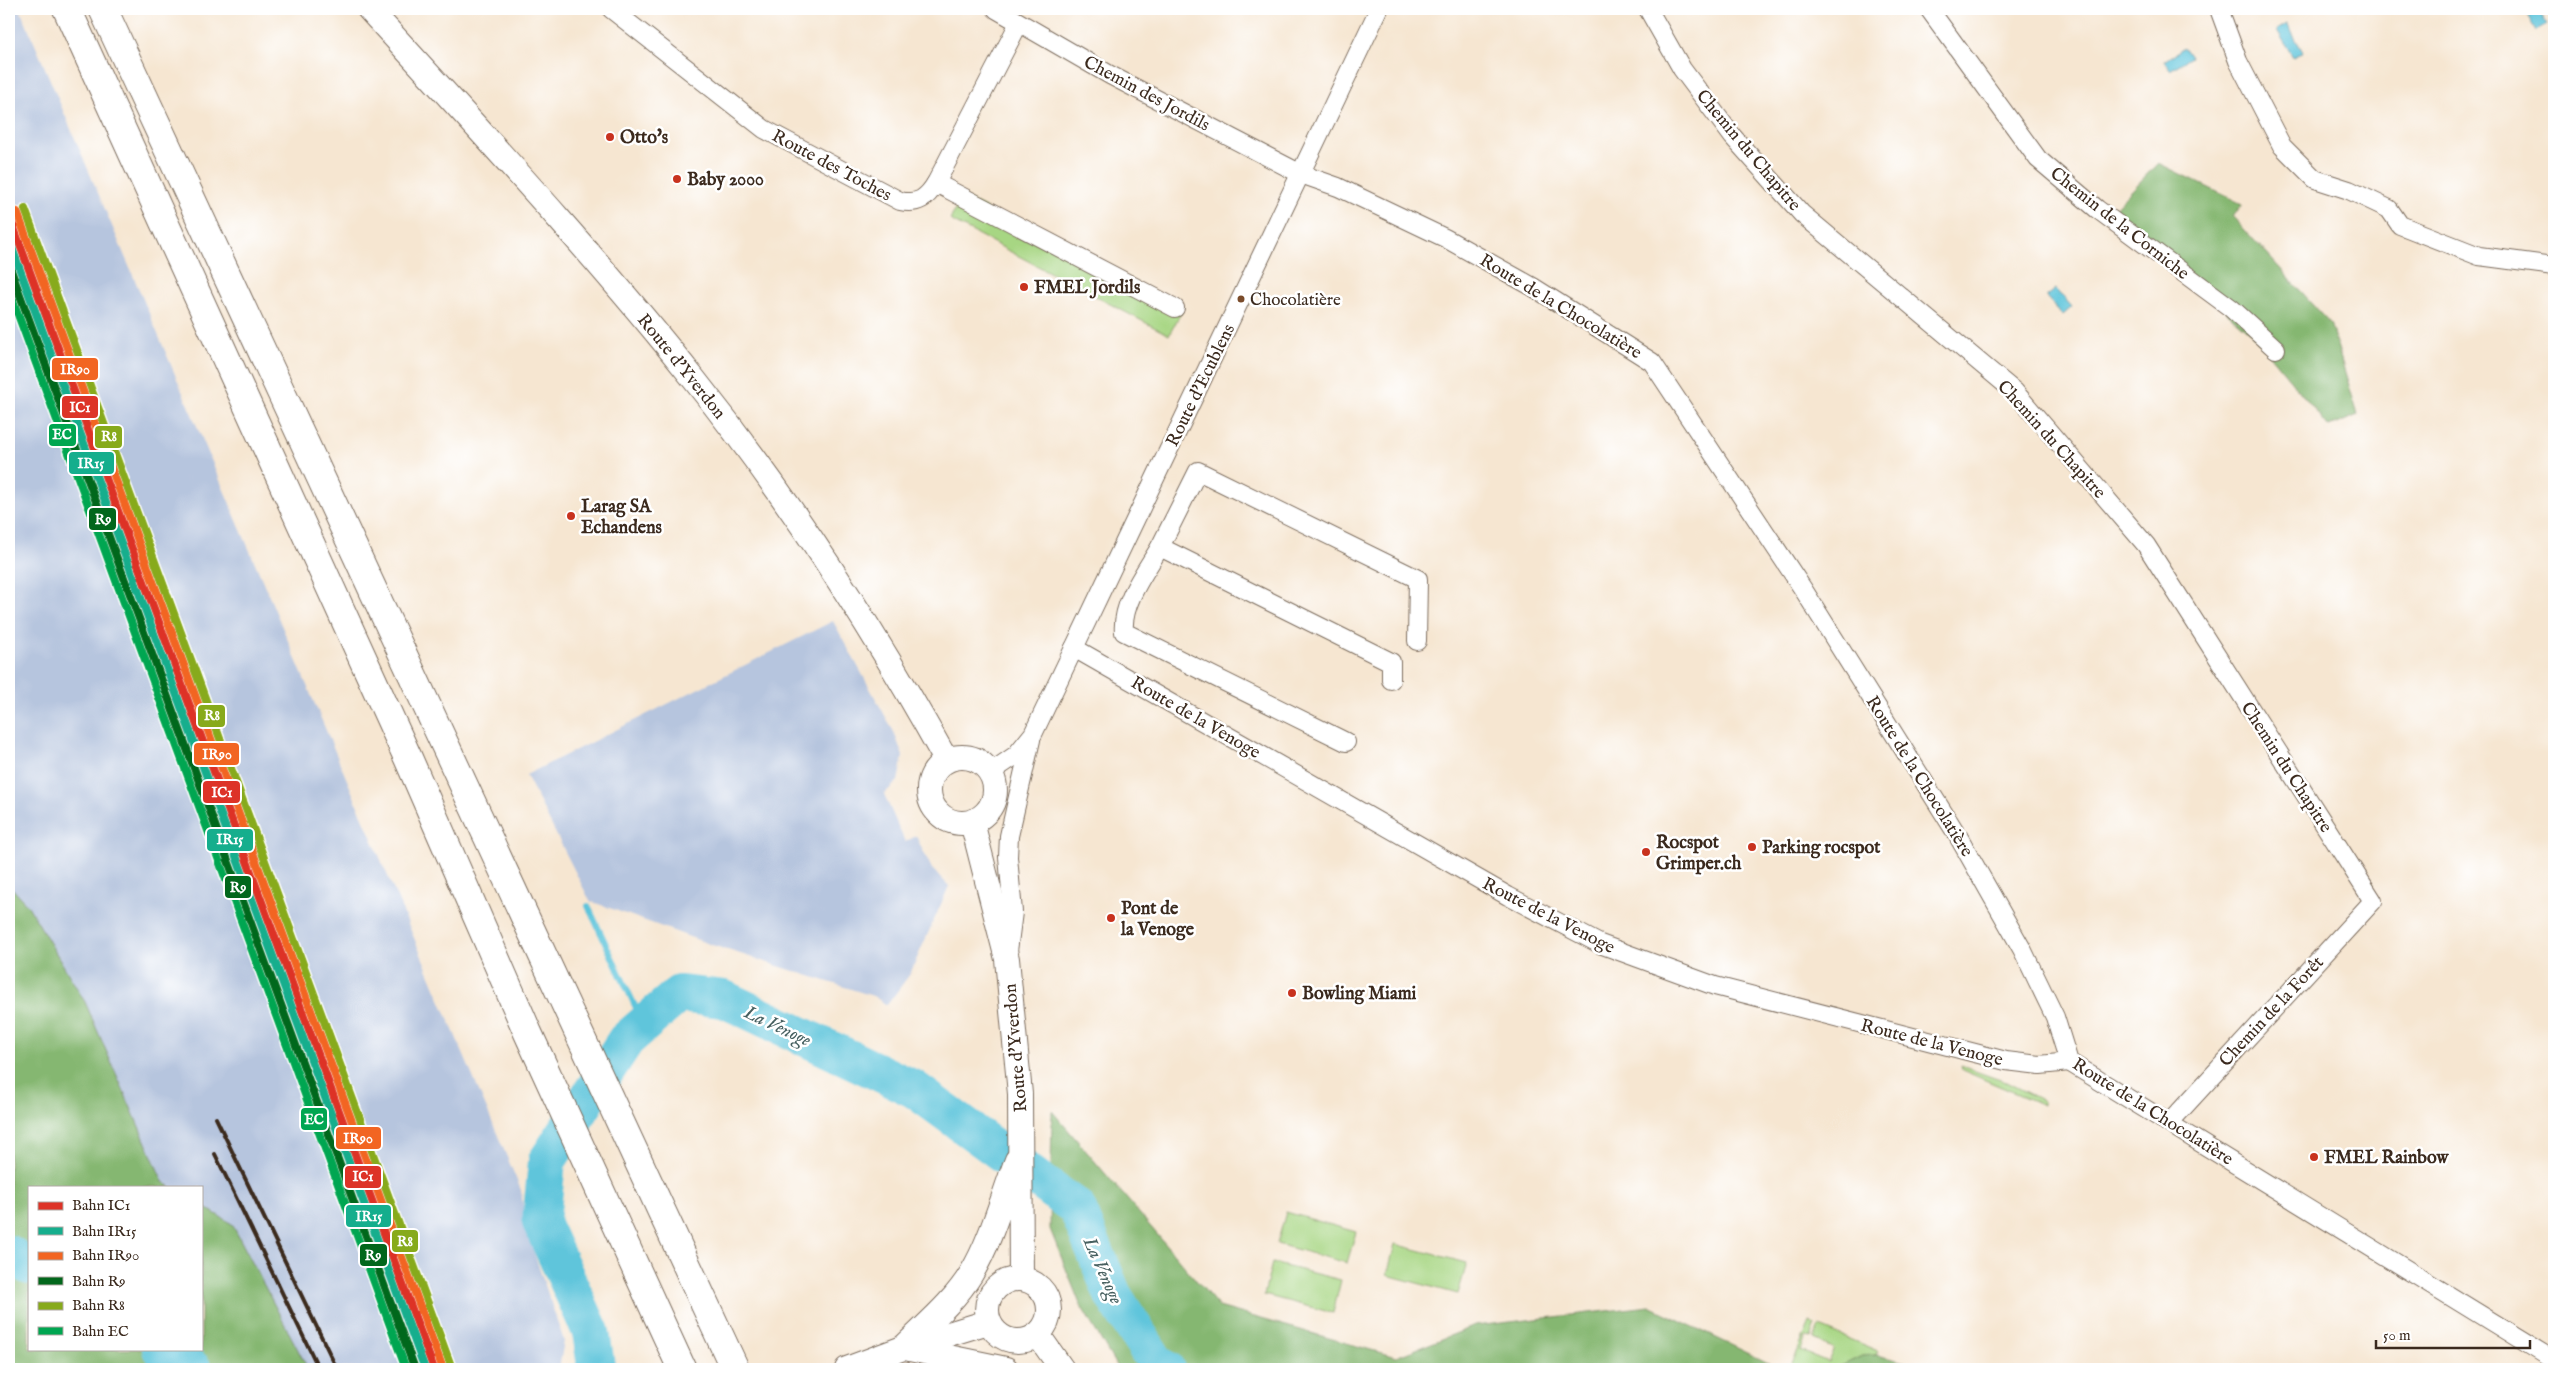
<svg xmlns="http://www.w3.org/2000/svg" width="2563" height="1378" font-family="'IM FELL English',serif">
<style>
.industrial{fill:#b6c5de}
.green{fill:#a7d683;stroke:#718050}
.forest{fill:#85b771;stroke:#607048}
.water{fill:#5ec5db;stroke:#4c787c}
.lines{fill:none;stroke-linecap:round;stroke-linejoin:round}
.stream{stroke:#5ec5db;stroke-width:6}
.river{stroke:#5ec5db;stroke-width:38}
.minor-casing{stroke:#7c6c5d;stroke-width:20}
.secondary-casing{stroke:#7c6c5d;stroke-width:26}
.motorway-casing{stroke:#7c6c5d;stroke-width:30}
.minor{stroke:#fff;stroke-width:18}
.secondary{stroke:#fff;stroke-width:24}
.motorway{stroke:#fff;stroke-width:28}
.rail{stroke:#3b2a1e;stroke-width:4}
.rail-1-casing{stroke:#fff;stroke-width:11}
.rail-2-casing{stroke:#fff;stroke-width:11}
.rail-3-casing{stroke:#fff;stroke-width:11}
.rail-4-casing{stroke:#fff;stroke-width:11}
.rail-5-casing{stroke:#fff;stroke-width:11}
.rail-6-casing{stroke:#fff;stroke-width:11}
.rail-1{stroke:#dd3327;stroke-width:8}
.rail-2{stroke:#15ae8d;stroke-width:8}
.rail-3{stroke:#f26522;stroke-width:8}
.rail-4{stroke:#02671c;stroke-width:8}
.rail-5{stroke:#87aa1b;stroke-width:8}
.rail-6{stroke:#00a651;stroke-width:8}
.poi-dot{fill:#c8321e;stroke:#fff;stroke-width:2}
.bus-dot{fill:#7a4b2a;stroke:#fff;stroke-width:2}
.labels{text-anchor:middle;stroke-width:5;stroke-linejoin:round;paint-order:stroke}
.bus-label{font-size:17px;fill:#3b2a1e;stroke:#fff;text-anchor:start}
.street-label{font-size:18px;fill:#3b2a1e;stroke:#fff}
.poi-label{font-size:18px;font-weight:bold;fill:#3b2a1e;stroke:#fff;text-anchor:start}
.water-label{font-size:19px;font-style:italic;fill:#476060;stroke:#fff}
.line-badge{stroke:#fff;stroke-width:2}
.badge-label{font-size:14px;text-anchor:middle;font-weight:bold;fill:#fff}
</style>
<rect width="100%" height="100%" fill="#fff"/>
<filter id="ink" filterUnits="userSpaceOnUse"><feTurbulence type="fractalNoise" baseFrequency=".02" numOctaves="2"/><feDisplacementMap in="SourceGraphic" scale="10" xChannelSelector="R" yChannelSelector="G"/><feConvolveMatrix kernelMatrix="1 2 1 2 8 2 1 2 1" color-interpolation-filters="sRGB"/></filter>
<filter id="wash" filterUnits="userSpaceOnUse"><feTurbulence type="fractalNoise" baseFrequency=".0096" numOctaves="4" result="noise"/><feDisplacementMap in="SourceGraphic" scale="20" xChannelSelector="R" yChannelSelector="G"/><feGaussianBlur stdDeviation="1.12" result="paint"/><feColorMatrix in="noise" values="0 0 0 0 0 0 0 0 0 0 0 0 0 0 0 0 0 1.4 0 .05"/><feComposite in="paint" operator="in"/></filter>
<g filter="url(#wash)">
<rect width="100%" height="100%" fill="#f6e6d1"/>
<g class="industrial">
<path d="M9,9H20L521,1190L526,1229L564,1341L559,1369L307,1368L232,1224L201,1205V1187H171L163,1182L85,1002L28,906L9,885Z"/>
<path d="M833,621L894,732L903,756L898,781L884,794L905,842L916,836L932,869L949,886L910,974L887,1005L873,996L712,945L590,901L526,775Z"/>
</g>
<g class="green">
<path d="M962,196L1182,311L1169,335L950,220Z"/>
<path d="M1961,1066L2006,1082L2043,1101V1105L1962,1070Z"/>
<path d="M1286,1212L1356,1232L1347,1263L1277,1244Z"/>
<path d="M1395,1244L1467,1263L1458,1294L1387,1275Z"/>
<path d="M1272,1263L1341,1280L1333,1313L1264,1295Z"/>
<path d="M1810,1322L1816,1325L1811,1338L1806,1337L1801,1351L1828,1362L1834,1348L1814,1339L1820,1327L1878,1351L1876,1355L1862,1356L1835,1369H1790Z"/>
</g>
<g class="forest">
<path d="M2158,163L2242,204L2233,217L2330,323L2358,415L2329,427L2251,333L2110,213Z"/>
<path d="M9,885L28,906L85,1002L163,1182L171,1187H29V1349H201V1205L232,1224L308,1369H9Z"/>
<path d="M1052,1111L1219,1307L1396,1357L1475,1326L1650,1306L1781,1369H1118L1080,1304L1050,1229Z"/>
<path d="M1876,1355L1935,1369H1835L1862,1356Z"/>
</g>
<g class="water">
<path d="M2524,9H2538L2547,25L2536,31Z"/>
<path d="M2287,24L2303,52L2293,57L2277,30Z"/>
<path d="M2184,47L2191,57L2170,70L2164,61Z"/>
<path d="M2056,289L2072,307L2063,315L2046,297Z"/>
</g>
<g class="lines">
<path class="stream" d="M588,906L644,1025"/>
<g class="river">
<path d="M9,1254L29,1266"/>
<path d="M161,1349L193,1369"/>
<path d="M594,1369L596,1366L591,1332L541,1222L547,1161L626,1040L679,994L724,999L914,1089L1077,1208L1113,1295L1157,1364L1166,1369"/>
</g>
</g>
</g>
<g filter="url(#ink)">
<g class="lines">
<defs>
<g id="minor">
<path d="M611,9L764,129L900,201C918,205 927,198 936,183L1019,23"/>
<path d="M996,9L1110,75L1301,174L1338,187L1445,238L1533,287L1652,362L1803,589L1958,836L2022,949L2055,1017L2069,1062L2554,1360"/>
<path d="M1648,9L1682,69L1733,137L1802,214L2015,392L2146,545L2373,901L2170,1122"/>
<path d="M1929,9L2038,159L2097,209L2231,308L2276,349"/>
<path d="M2219,9L2238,61L2282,146L2315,179L2349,190L2389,209L2400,225L2479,256L2554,266"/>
<path d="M936,183L1175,308"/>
<path d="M1160,547L1198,471L1418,579L1417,641"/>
<path d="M1074,648L1508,896L1600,944L1715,986L2006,1061L2040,1065L2069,1062"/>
<path d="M1346,742L1124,632C1121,603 1146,571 1160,547L1391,662V680"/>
<path d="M991,772L1016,755L1033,734L1379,9"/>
<path d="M1008,951L1013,912L1008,857L1009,836L1031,740"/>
</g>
<g id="secondary">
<path d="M369,9C479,130 591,250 693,378C789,498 872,626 946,760"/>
<circle cx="962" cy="790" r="33"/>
<path d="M972,822L1007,959L1020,1094L1021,1279"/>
<circle cx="1018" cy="1310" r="31"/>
<path d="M1038,1335L1062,1369"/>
<path d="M903,1348C926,1325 954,1302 971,1274C992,1239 1002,1198 1017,1160"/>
<path d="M905,1348L1006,1369"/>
<path d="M847,1369L903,1348L988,1322"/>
</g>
<g id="motorway">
<path d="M67,9L408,758L528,1033L682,1369"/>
<path d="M103,9L735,1369"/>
</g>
</defs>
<use href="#minor" class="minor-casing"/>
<use href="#secondary" class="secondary-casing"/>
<use href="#motorway" class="motorway-casing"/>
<use href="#minor" class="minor"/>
<use href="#secondary" class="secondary"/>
<use href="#motorway" class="motorway"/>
<g class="rail">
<path d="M216,1118L337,1369"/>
<path d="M215,1154L319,1369"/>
</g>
<defs>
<path id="rail-1" d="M9,215L434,1369"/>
<path id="rail-2" d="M9,240L425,1369"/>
<path id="rail-3" d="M17,212L442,1366"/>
<path id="rail-4" d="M9,265L415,1369"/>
<path id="rail-5" d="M25,209L450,1363"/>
<path id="rail-6" d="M9,290L406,1369"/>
</defs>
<use href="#rail-1" class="rail-1-casing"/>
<use href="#rail-2" class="rail-2-casing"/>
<use href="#rail-3" class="rail-3-casing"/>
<use href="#rail-4" class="rail-4-casing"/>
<use href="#rail-5" class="rail-5-casing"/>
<use href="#rail-6" class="rail-6-casing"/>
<use href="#rail-1" class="rail-1"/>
<use href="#rail-2" class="rail-2"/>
<use href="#rail-3" class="rail-3"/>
<use href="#rail-4" class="rail-4"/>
<use href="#rail-5" class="rail-5"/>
<use href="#rail-6" class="rail-6"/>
</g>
</g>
<g class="poi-dot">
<circle cx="610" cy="137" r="5"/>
<circle cx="677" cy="179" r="5"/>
<circle cx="1024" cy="287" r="5"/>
<circle cx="571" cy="516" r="5"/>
<circle cx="1752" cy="847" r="5"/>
<circle cx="1646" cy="852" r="5"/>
<circle cx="1111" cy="918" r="5"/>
<circle cx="1292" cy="993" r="5"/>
<circle cx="2314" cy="1157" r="5"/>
</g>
<circle class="bus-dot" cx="1241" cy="299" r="4.5"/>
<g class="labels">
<g class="bus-label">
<text x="1250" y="305">Chocolatière</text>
</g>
<g class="street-label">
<text transform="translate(1147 93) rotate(28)" y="6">Chemin des Jordils</text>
<text transform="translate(1749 150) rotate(50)" y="6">Chemin du Chapitre</text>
<text transform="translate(832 165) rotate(28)" y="6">Route des Toches</text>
<text transform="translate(2120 223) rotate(38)" y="6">Chemin de la Corniche</text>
<text transform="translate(1561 306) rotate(31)" y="6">Route de la Chocolatière</text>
<text transform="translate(682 366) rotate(51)" y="6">Route d'Yverdon</text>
<text transform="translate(1200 385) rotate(-64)" y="6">Route d'Ecublens</text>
<text transform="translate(2052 439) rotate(48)" y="6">Chemin du Chapitre</text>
<text transform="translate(1196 717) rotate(30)" y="6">Route de la Venoge</text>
<text transform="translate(2287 767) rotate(57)" y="6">Chemin du Chapitre</text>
<text transform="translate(1920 776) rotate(58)" y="6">Route de la Chocolatière</text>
<text transform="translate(1549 915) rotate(27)" y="6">Route de la Venoge</text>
<text transform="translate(2271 1011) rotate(-47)" y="6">Chemin de la Forêt</text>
<text transform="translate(1932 1042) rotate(14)" y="6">Route de la Venoge</text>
<text transform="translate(1015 1048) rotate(-95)" y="6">Route d'Yverdon</text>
<text transform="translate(2153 1111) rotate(32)" y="6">Route de la Chocolatière</text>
</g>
<g class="poi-label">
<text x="620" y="143">Otto's</text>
<text x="687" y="185">Baby 2000</text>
<text x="1034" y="293">FMEL Jordils</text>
<text x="581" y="512">Larag SA<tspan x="581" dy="21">Echandens</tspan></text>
<text x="1656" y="848">Rocspot<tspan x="1656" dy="21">Grimper.ch</tspan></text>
<text x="1762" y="853">Parking rocspot</text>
<text x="1121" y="914">Pont de<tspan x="1121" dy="21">la Venoge</tspan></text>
<text x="1302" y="999">Bowling Miami</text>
<text x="2324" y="1163">FMEL Rainbow</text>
</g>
<g class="water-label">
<text transform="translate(778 1025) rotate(25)" y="7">La Venoge</text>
<text transform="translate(1104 1270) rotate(66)" y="7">La Venoge</text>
</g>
</g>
<g class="line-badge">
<rect x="51" y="357" width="48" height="24" rx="5" fill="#f26522"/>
<rect x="61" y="395" width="38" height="24" rx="5" fill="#dd3327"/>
<rect x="48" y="423" width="29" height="24" rx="5" fill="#00a651"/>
<rect x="94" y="425" width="29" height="24" rx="5" fill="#87aa1b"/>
<rect x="68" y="451" width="47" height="24" rx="5" fill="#15ae8d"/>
<rect x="88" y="507" width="29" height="24" rx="5" fill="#02671c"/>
<rect x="197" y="704" width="29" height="24" rx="5" fill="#87aa1b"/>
<rect x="193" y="742" width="47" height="24" rx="5" fill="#f26522"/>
<rect x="202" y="780" width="39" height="24" rx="5" fill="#dd3327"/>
<rect x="206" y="828" width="48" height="24" rx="5" fill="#15ae8d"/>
<rect x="224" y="875" width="28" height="24" rx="5" fill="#02671c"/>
<rect x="300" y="1107" width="28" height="24" rx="5" fill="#00a651"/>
<rect x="335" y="1126" width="47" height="24" rx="5" fill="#f26522"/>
<rect x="344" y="1165" width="38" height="24" rx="5" fill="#dd3327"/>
<rect x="345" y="1204" width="47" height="24" rx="5" fill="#15ae8d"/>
<rect x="391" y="1229" width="28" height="24" rx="5" fill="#87aa1b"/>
<rect x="359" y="1243" width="29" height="24" rx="5" fill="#02671c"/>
</g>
<g class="badge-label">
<text x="75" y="374">IR90</text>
<text x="80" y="412">IC1</text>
<text x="62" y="439">EC</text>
<text x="109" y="441">R8</text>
<text x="91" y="468">IR15</text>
<text x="103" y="524">R9</text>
<text x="212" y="720">R8</text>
<text x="217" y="759">IR90</text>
<text x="222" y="797">IC1</text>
<text x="230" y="844">IR15</text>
<text x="238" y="892">R9</text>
<text x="314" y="1124">EC</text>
<text x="358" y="1143">IR90</text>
<text x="363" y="1181">IC1</text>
<text x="369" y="1221">IR15</text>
<text x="405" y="1246">R8</text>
<text x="373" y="1260">R9</text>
</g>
<rect width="2563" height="1378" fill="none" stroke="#fff" stroke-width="30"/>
<rect x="28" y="1186" width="175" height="165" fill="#ffffff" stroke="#b1aaa5"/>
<rect x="38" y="1202" width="25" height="8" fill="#dd3327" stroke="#b1aaa5"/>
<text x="72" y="1210" font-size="15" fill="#3b2a1e">Bahn IC1</text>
<rect x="38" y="1227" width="25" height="8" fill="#15ae8d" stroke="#b1aaa5"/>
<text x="72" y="1236" font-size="15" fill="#3b2a1e">Bahn IR15</text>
<rect x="38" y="1252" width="25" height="8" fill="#f26522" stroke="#b1aaa5"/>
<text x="72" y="1260" font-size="15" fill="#3b2a1e">Bahn IR90</text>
<rect x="38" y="1277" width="25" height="8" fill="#02671c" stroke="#b1aaa5"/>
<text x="72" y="1286" font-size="15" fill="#3b2a1e">Bahn R9</text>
<rect x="38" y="1302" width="25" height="8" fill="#87aa1b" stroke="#b1aaa5"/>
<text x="72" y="1310" font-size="15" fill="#3b2a1e">Bahn R8</text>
<rect x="38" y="1327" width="25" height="8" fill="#00a651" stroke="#b1aaa5"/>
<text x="72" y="1336" font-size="15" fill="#3b2a1e">Bahn EC</text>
<path d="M2376 1340v8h154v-8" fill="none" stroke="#3b2a1e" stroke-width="2.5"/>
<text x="2383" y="1340" font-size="15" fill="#3b2a1e" stroke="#ffffff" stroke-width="4" paint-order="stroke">50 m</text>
</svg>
